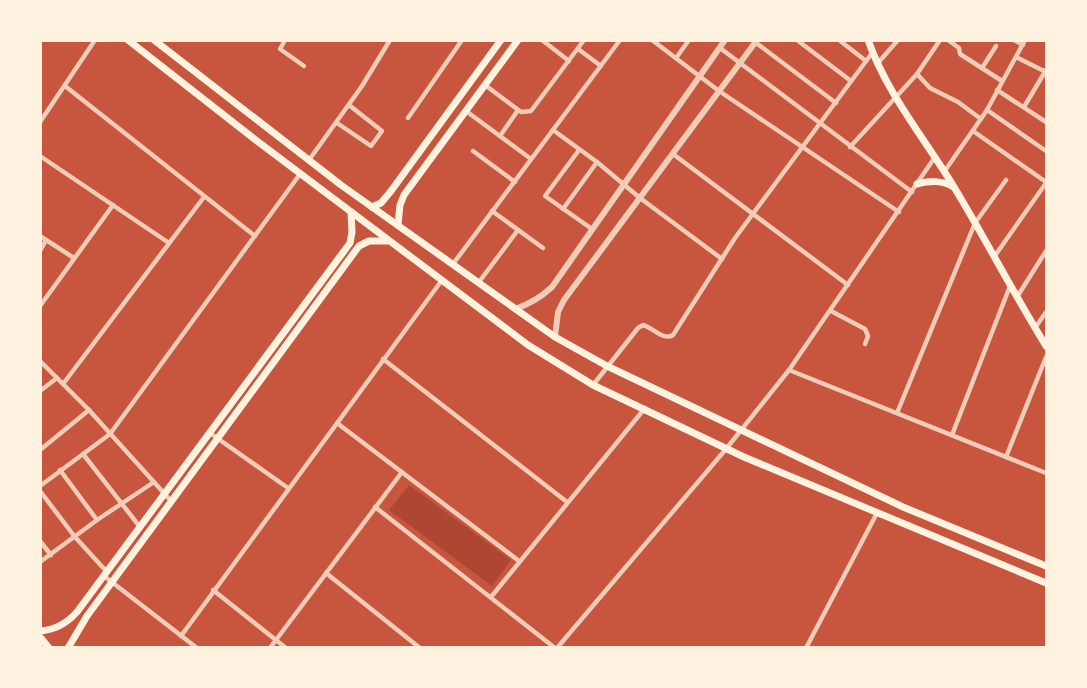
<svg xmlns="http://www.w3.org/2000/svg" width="1087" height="688" font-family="Helvetica,sans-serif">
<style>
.green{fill:#ae4732}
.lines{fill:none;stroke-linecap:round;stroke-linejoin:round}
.minor{stroke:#f1ccb7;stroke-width:4.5}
.tertiary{stroke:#f1ccb7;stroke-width:6}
.secondary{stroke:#fff3e0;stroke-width:7}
</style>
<rect width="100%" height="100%" fill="#c8553d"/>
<path class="green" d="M409,485L511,560L492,586L389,510Z"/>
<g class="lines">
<g class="minor">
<path d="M285,40L280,49L304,66"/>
<path d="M542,40L569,61"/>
<path d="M652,40L719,91L899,212"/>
<path d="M797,40L851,81"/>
<path d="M839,40L866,61"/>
<path d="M948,40L959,48L960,54L1002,81"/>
<path d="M1014,40L1023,45"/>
<path d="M755,42L836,103"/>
<path d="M720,48L912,192"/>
<path d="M578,49L601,66"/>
<path d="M1016,57L1046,72"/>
<path d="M676,58L689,40"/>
<path d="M877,64L898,40"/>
<path d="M982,68L996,46"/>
<path d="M917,74L930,88L958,102L981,119"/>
<path d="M485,85L521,112L531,111L584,40"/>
<path d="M65,86L255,236"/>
<path d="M997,90L1046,122"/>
<path d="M1024,107L1046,70"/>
<path d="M987,110L1046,151"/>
<path d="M466,111L531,159"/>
<path d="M408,118L462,40"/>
<path d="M40,122L95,40"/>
<path d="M337,123L371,146L382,131L349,105"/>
<path d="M553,130L597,162L640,198L722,259"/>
<path d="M973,131L1046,182"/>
<path d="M500,136L518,110"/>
<path d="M850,147L917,74L940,40"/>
<path d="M579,150L545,196L592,229"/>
<path d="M473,151L515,182"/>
<path d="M673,154L848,285"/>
<path d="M40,156L169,243"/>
<path d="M309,160L362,86L390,40"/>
<path d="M944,172L987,110L1025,40"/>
<path d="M563,209L597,162"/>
<path d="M492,211L543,248"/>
<path d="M40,236L74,258"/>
<path d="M40,251L46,240"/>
<path d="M994,257L1046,183"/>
<path d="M453,264L620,40"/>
<path d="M479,282L518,230"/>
<path d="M1017,297L1046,251"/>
<path d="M40,306L113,205"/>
<path d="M831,311L865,329L868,336L865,344"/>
<path d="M1035,328L1046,312"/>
<path d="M383,359L567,502"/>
<path d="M40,361L89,410L171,501"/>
<path d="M789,370L1046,473"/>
<path d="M63,384L204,197"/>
<path d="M593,385L638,328L643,325C654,328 663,341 673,335L735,238L872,53"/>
<path d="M40,391L57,378"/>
<path d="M897,413L975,223L1006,180"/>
<path d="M337,423L519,561"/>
<path d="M210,433L288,488"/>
<path d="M952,435L1010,286"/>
<path d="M40,450L89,410"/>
<path d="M83,454L140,527"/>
<path d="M1006,457L1046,357"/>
<path d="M60,470L97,520"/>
<path d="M40,486L110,434L300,174"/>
<path d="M40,491L75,537L107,572"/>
<path d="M375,507L555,648"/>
<path d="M40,541L51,555"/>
<path d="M40,562L97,520L154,482"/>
<path d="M326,573L420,648"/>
<path d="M104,576L197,648"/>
<path d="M213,590L286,648"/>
<path d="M491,597L645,408"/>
<path d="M181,636L442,280"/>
<path d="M270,648L402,472"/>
<path d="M557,648L726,449L789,370L935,157"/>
<path d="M806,648L877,513"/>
</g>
<g class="tertiary">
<path d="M515,309C530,304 540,298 552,287L725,40"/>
<path d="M555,337L558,312L564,300L757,40"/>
</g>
<g class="secondary">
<path d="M128,40L257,141L528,345L593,385L744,457L1046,583"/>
<path d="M154,40L341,185L555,337L607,366L903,507L1046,566"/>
<path d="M868,40C887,94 925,139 954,187C986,240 1014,294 1046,346"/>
<path d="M917,184C930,181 940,180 952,186"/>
<path d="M372,207L381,203L391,191L501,40"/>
<path d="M398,225L400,205L404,195L518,40"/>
<path d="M40,631C56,630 67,623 77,612L350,243L352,232L351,212"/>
<path d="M40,637L49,648"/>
<path d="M68,648L87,616L359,246L369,241H387"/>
</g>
</g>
<rect width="1087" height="688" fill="none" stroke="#fff3e0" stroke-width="84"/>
</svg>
